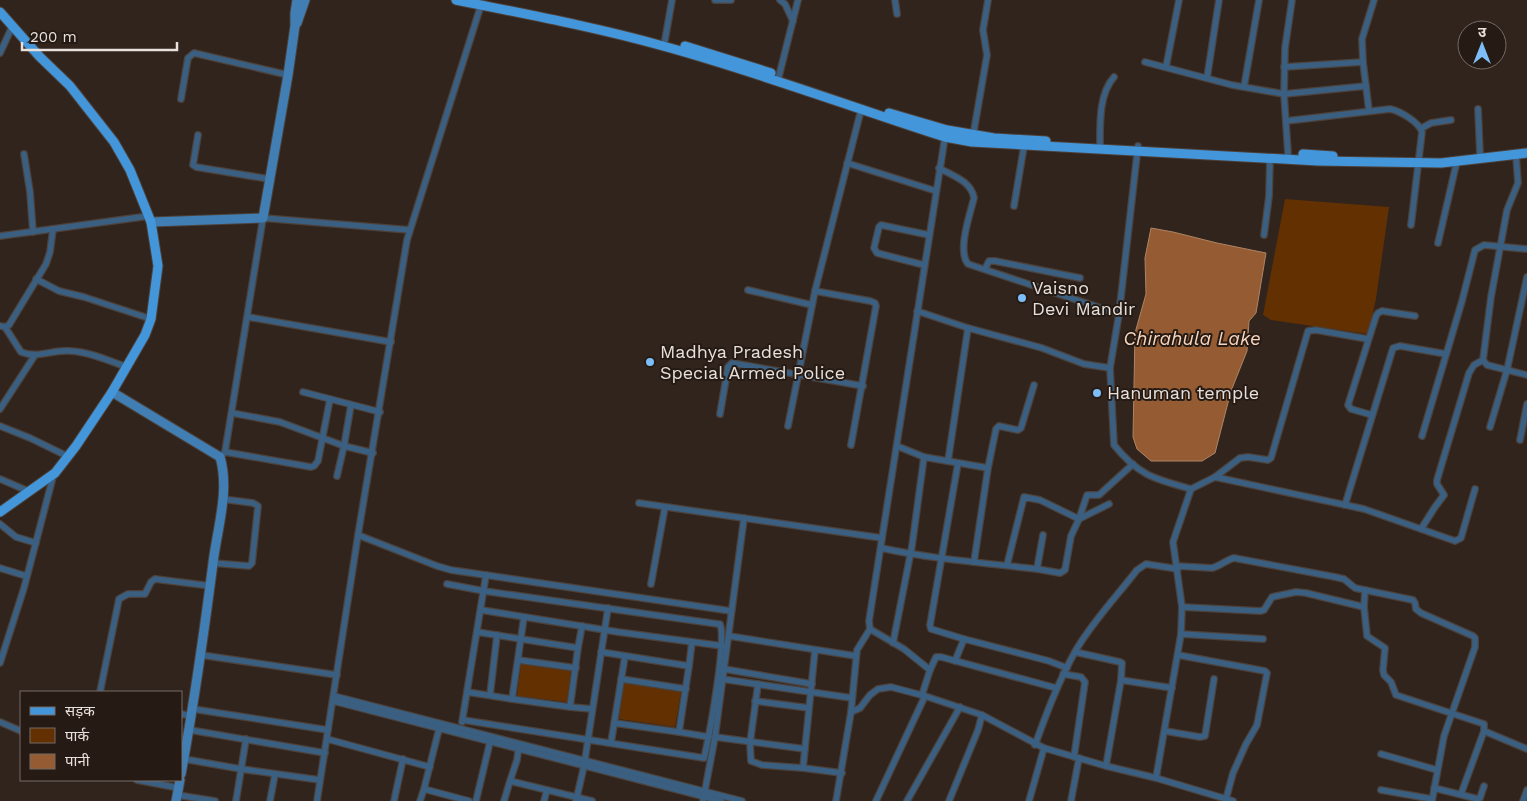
<svg xmlns="http://www.w3.org/2000/svg" width="1527" height="801" font-family="'Work Sans','Noto Sans Devanagari',sans-serif">
<style>
.green{fill:#633002}
.water{fill:#955c33;stroke:#ae8465}
.lines{fill:none;stroke-linecap:round;stroke-linejoin:round}
.street-casing{stroke:#4d423b;stroke-width:8}
.secondary-casing{stroke:#4d423b;stroke-width:11}
.primary-casing{stroke:#4d423b;stroke-width:11}
.street{stroke:#3a5f81;stroke-width:5.5}
.secondary{stroke:#417eb3;stroke-width:9}
.primary{stroke:#4496db;stroke-width:9}
.poi-dot{fill:#7dbef9;stroke:#261b14;stroke-width:2}
.labels{text-anchor:middle;stroke-width:4;stroke-linejoin:round;paint-order:stroke}
.poi-label{font-size:18px;fill:#e8e0db;stroke:#261b14;text-anchor:start}
.water-label{font-size:19px;font-style:italic;fill:#f7d4be;stroke:#261b14}
</style>
<rect width="100%" height="100%" fill="#30241d"/>
<g class="green">
<path d="M1285,199L1389,207L1376,299L1368,334L1271,320L1263,315Z"/>
<path d="M521,664L571,671L567,702L517,696Z"/>
<path d="M624,683L681,692L675,727L619,719Z"/>
</g>
<path class="water" d="M1151,228L1173,232L1217,243L1266,253L1256,313L1249,321L1247,351L1231,391L1215,453L1202,461H1151L1137,449L1133,437L1135,333L1146,294L1145,258Z"/>
<g class="lines">
<defs>
<g id="street">
<path d="M715,0H731"/>
<path d="M780,0L785,4L793,21"/>
<path d="M895,0L897,14"/>
<path d="M1292,0L1285,48L1284,94L1366,86"/>
<path d="M665,40L672,0"/>
<path d="M0,53L12,27"/>
<path d="M1145,62L1232,85L1284,94L1288,154"/>
<path d="M1166,67L1179,0"/>
<path d="M1284,67L1363,62"/>
<path d="M779,76L798,0"/>
<path d="M1207,78L1219,0"/>
<path d="M1244,87L1259,0"/>
<path d="M181,99L188,58L194,53L288,75"/>
<path d="M1478,109L1480,154"/>
<path d="M1369,111L1363,62L1362,39L1374,0"/>
<path d="M1286,121L1390,109C1400,111 1419,122 1422,132L1411,225"/>
<path d="M1422,128L1431,123L1451,120"/>
<path d="M198,135L193,165L196,167L269,179"/>
<path d="M973,136L987,55L983,30L988,0"/>
<path d="M1100,144C1100,122 1099,94 1114,77"/>
<path d="M24,154L30,192L33,232"/>
<path d="M1516,155L1518,183L1507,210L1491,297L1483,360L1487,365L1527,375"/>
<path d="M847,163L936,191"/>
<path d="M939,168C953,176 971,181 974,198C970,214 957,251 968,264L1119,314"/>
<path d="M1014,206L1024,146"/>
<path d="M1264,235L1269,196L1270,159"/>
<path d="M0,236L149,216"/>
<path d="M1438,243L1457,161"/>
<path d="M924,265L877,253L874,248L879,227L881,225L929,235"/>
<path d="M985,269L989,261H995L1080,278"/>
<path d="M36,279L59,291L84,297L151,319"/>
<path d="M748,290L812,305"/>
<path d="M917,311L968,328L1042,348L1084,364L1110,368L1119,314L1138,146"/>
<path d="M248,317L391,342"/>
<path d="M0,326L5,327L9,325L46,264L50,252L53,229"/>
<path d="M5,327L21,352C38,359 54,349 71,351C90,352 109,361 127,367"/>
<path d="M1110,368L1114,445C1139,476 1155,479 1191,489"/>
<path d="M330,399L380,412"/>
<path d="M0,409L35,355"/>
<path d="M232,413L280,422L344,446L373,453"/>
<path d="M720,414L728,367L732,363L863,386"/>
<path d="M1372,415L1351,409L1348,405L1376,316L1378,313L1382,311L1415,316"/>
<path d="M0,426L30,438L67,456"/>
<path d="M788,426L815,291"/>
<path d="M1490,427L1507,370L1527,277"/>
<path d="M1422,436L1462,301L1475,250L1484,245L1527,249"/>
<path d="M1520,440L1527,404"/>
<path d="M851,445L876,306L875,303L870,301L815,291L861,110"/>
<path d="M897,446L924,457L988,468L996,429L999,426L1018,430L1021,428L1034,385"/>
<path d="M225,452L311,467L314,466L318,461L330,399L303,392"/>
<path d="M220,457L225,452L263,218L410,230"/>
<path d="M948,461L968,328"/>
<path d="M958,463L930,625L931,629L964,639"/>
<path d="M337,476L344,446L351,405"/>
<path d="M1215,477L1364,509L1455,541L1461,538L1475,489"/>
<path d="M0,479L28,491"/>
<path d="M639,503L882,538"/>
<path d="M1345,505L1393,348L1400,346L1446,354"/>
<path d="M1079,519L1087,495H1099L1133,464"/>
<path d="M1079,519L1109,504"/>
<path d="M0,524L16,537L36,543"/>
<path d="M1421,529L1435,507L1444,495L1437,484V480L1469,373L1474,365L1483,360"/>
<path d="M358,535L437,566L451,570L731,611"/>
<path d="M881,548C932,559 985,563 1037,569L1043,535"/>
<path d="M974,562L988,468"/>
<path d="M213,563L249,566L252,563L258,506L253,503L222,499"/>
<path d="M1007,565L1024,497L1040,500L1079,519L1071,536L1065,570L1060,573L1037,569"/>
<path d="M1177,566L1212,568C1220,566 1226,560 1234,558L1335,577L1344,579L1355,588L1413,600L1415,603L1416,609L1421,613L1473,636L1475,638V647L1444,736L1432,801"/>
<path d="M0,568L26,576"/>
<path d="M447,584L484,591L718,624H720C727,640 709,737 704,758L463,720"/>
<path d="M651,584L665,507"/>
<path d="M1365,590L1364,607L1367,636L1385,648L1383,670L1384,675L1391,682L1396,695L1484,724V731L1461,794"/>
<path d="M1182,607L1260,611L1264,610L1272,597L1296,592L1306,593L1364,607"/>
<path d="M481,610L618,632L723,646"/>
<path d="M870,629L904,649L930,670L922,695"/>
<path d="M477,632L578,648L570,707L592,709"/>
<path d="M1181,634L1263,639"/>
<path d="M729,636L856,656"/>
<path d="M893,643L912,546L924,457"/>
<path d="M578,648L582,626"/>
<path d="M815,650L803,768L842,773"/>
<path d="M601,652L689,666L679,732L709,737"/>
<path d="M1075,652L1120,662L1122,663L1121,680"/>
<path d="M201,655L337,675"/>
<path d="M1178,655L1265,671L1267,673L1257,725L1246,744L1233,773L1226,799"/>
<path d="M518,660L576,668"/>
<path d="M955,661L964,639L1049,661L1067,668"/>
<path d="M0,663L24,588L54,473"/>
<path d="M689,666L692,642"/>
<path d="M724,669L812,684"/>
<path d="M930,670L936,657H941L1056,688"/>
<path d="M1063,674L1081,677L1085,682L1074,757"/>
<path d="M621,679L686,689"/>
<path d="M722,679L852,698"/>
<path d="M758,684L750,743L751,761L762,765L803,768"/>
<path d="M100,692L119,599L128,594H145L151,582L155,579L211,586"/>
<path d="M467,692L512,699L524,617"/>
<path d="M490,695L497,635"/>
<path d="M334,696L742,801"/>
<path d="M512,699L570,707"/>
<path d="M333,701L721,801"/>
<path d="M755,701L809,708"/>
<path d="M193,709L328,730"/>
<path d="M851,712L860,708L870,695L878,689L891,687L925,696L982,715L1044,748L1106,766L1156,778L1233,801"/>
<path d="M181,714L192,716"/>
<path d="M0,722L21,731"/>
<path d="M462,722L486,575"/>
<path d="M614,723L679,732"/>
<path d="M439,729L424,789L469,801"/>
<path d="M190,730L325,753"/>
<path d="M1165,731L1200,737L1205,736L1214,679"/>
<path d="M1484,731L1527,749"/>
<path d="M715,737L805,749"/>
<path d="M327,739L430,767"/>
<path d="M611,743L625,656"/>
<path d="M1035,745C1047,712 1059,680 1076,650C1093,621 1117,596 1137,570L1146,564L1178,569"/>
<path d="M1381,754L1437,770"/>
<path d="M184,759L241,769L320,780"/>
<path d="M1106,766L1121,680L1172,688"/>
<path d="M1156,778L1181,634L1182,607L1173,542L1191,489L1215,477L1240,458L1248,457L1268,460L1271,458L1308,331L1316,330L1368,339"/>
<path d="M137,780L179,788"/>
<path d="M510,781L517,760L519,746"/>
<path d="M1434,788L1478,799L1480,798L1484,786"/>
<path d="M1381,790L1432,799"/>
<path d="M177,795L215,801"/>
<path d="M236,801L246,739"/>
<path d="M270,801L275,774"/>
<path d="M317,801L358,535L407,240L481,5"/>
<path d="M394,801L403,759"/>
<path d="M420,801L424,789"/>
<path d="M476,801L490,742"/>
<path d="M504,801L510,781L592,801"/>
<path d="M544,801L547,790"/>
<path d="M576,801L584,766L608,608"/>
<path d="M703,801L715,737L744,518"/>
<path d="M836,801L851,712L857,650L870,629L869,621L945,137"/>
<path d="M876,801L925,696"/>
<path d="M907,801L960,707"/>
<path d="M949,801L978,730L982,715"/>
<path d="M1029,801L1044,748"/>
<path d="M1071,801L1079,758"/>
<path d="M1523,801L1527,790"/>
</g>
<g id="secondary">
<path d="M297,23L305,0"/>
<path d="M151,222L263,218L288,75L295,26V13L297,0"/>
<path d="M112,392L220,457C230,491 217,529 213,563C204,633 194,704 181,774"/>
<path d="M176,801L180,780"/>
</g>
<g id="primary">
<path d="M456,0C525,14 595,27 663,46C758,72 851,107 945,137L972,142L1318,161L1441,163L1527,153"/>
<path d="M0,12L39,56L70,86L114,142L130,170L151,222L158,266L151,319L145,335L112,392L76,446L55,473L0,512"/>
<path d="M685,46L771,73"/>
<path d="M889,113L947,130L994,138L1046,141"/>
<path d="M1303,154L1333,156"/>
</g>
</defs>
<use href="#street" class="street-casing"/>
<use href="#secondary" class="secondary-casing"/>
<use href="#primary" class="primary-casing"/>
<use href="#street" class="street"/>
<use href="#secondary" class="secondary"/>
<use href="#primary" class="primary"/>
</g>
<g class="poi-dot">
<circle cx="1022" cy="298" r="5"/>
<circle cx="650" cy="362" r="5"/>
<circle cx="1097" cy="393" r="5"/>
</g>
<g class="labels">
<g class="poi-label">
<text x="1032" y="294">Vaisno<tspan x="1032" dy="21">Devi Mandir</tspan></text>
<text x="660" y="358">Madhya Pradesh<tspan x="660" dy="21">Special Armed Police</tspan></text>
<text x="1107" y="399">Hanuman temple</text>
</g>
<g class="water-label">
<text x="1192" y="345">Chirahula Lake</text>
</g>
</g>
<rect x="20" y="691" width="162" height="90" fill="#261b14" stroke="#746a64"/>
<rect x="30" y="707" width="25" height="8" fill="#4496db" stroke="#746a64"/>
<text x="65" y="716" font-size="15" fill="#e8e0db">सड़क</text>
<rect x="30" y="728" width="25" height="15" fill="#633002" stroke="#746a64"/>
<text x="65" y="741" font-size="15" fill="#e8e0db">पार्क</text>
<rect x="30" y="754" width="25" height="15" fill="#955c33" stroke="#746a64"/>
<text x="65" y="766" font-size="15" fill="#e8e0db">पानी</text>
<g transform="translate(1482 45)"><circle r="24" fill="#261b14" stroke="#746a64"/>
<path d="M0-4L9 19L0 12L-9 19Z" fill="#7dbef9"/>
<text y="-8" font-size="14" font-weight="bold" text-anchor="middle" fill="#e8e0db">उ</text>
</g>
<path d="M22 42v8h155v-8" fill="none" stroke="#e8e0db" stroke-width="2.5"/>
<text x="30" y="42" font-size="15" fill="#e8e0db" stroke="#261b14" stroke-width="4" paint-order="stroke">200 m</text>
</svg>
